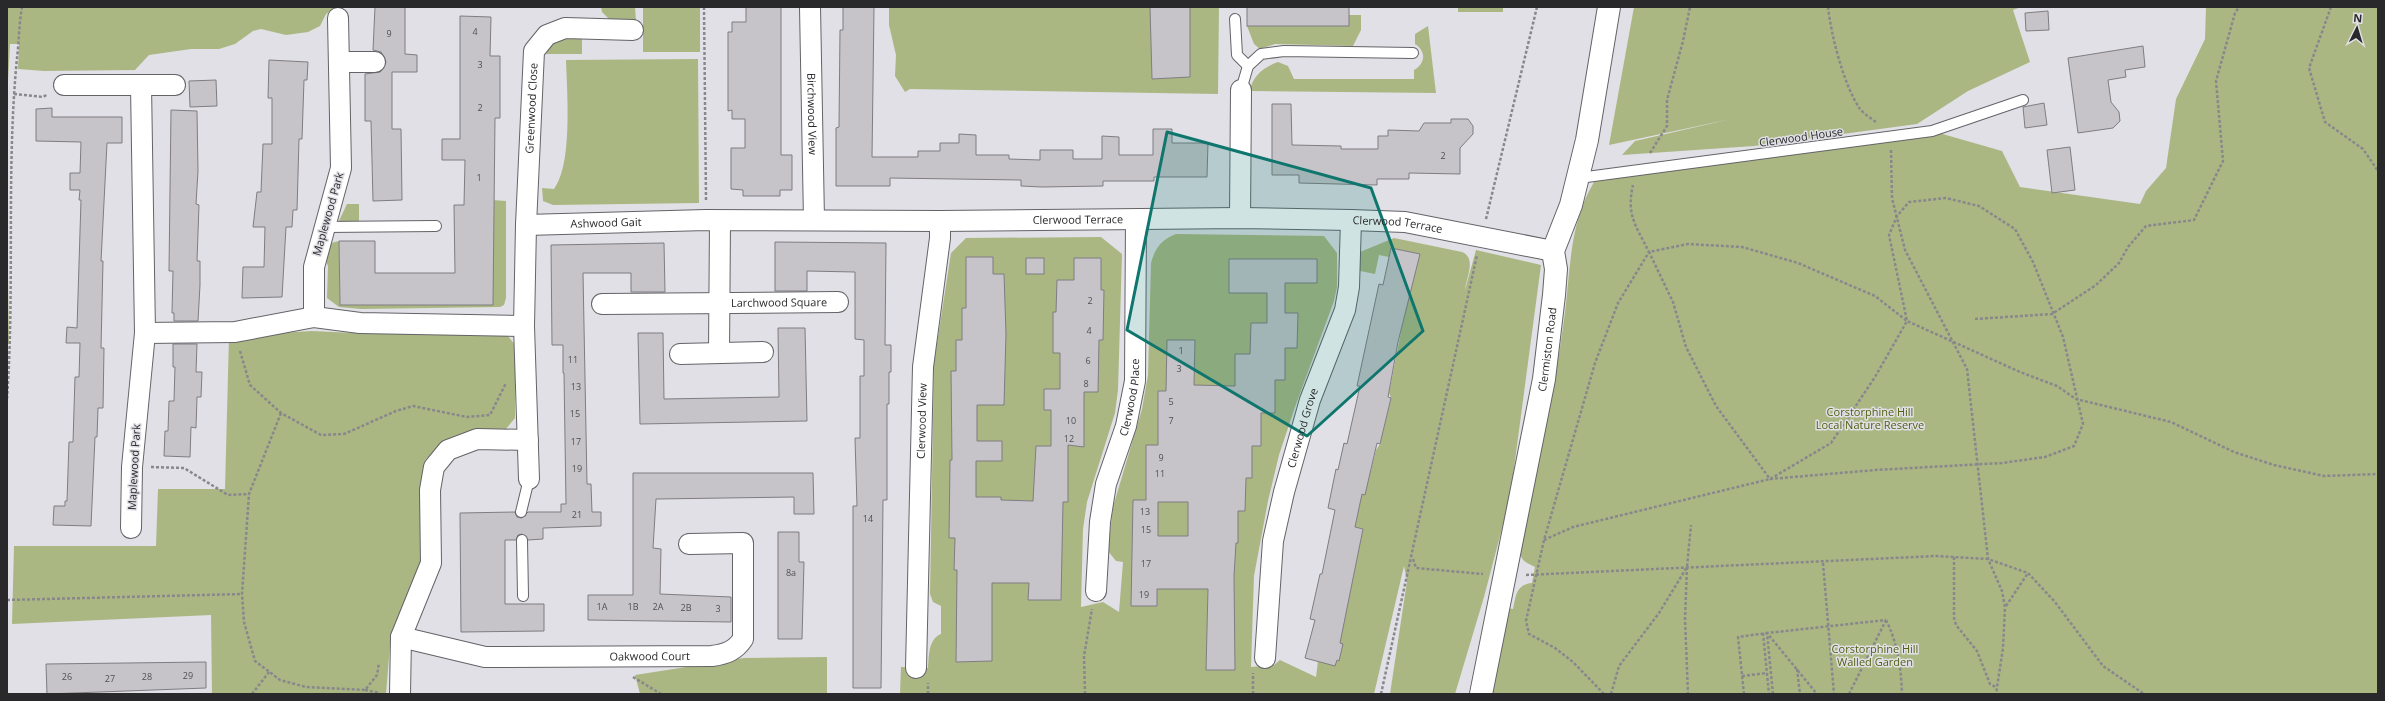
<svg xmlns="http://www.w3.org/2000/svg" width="2385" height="701" font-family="'Open Sans',sans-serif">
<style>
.green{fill:#abb783}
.building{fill:#c6c4c9;stroke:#7f7d82;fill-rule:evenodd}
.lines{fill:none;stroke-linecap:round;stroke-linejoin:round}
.lane-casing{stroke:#636368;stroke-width:12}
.street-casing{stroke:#636368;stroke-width:22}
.secondary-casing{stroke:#636368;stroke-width:24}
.path{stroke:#88888c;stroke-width:2.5;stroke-dasharray:3 2;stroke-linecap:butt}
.lane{stroke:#fff;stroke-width:10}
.street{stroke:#fff;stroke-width:20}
.secondary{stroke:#fff;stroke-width:22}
.marked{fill:#0f766e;fill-opacity:0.2;stroke:#0f766e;stroke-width:3;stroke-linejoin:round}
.labels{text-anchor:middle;stroke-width:3;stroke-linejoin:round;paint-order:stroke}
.number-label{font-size:9px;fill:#505052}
.street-label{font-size:11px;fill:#29292b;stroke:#e0e0e6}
.park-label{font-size:11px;fill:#535e12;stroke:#e0e0e6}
</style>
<rect width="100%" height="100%" fill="#e0e0e6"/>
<g class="green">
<path d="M7,7H337L326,14L320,26L308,32L286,35L261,29L253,31L235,44L219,49H191L149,55L135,70L44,71L18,69L19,44H10L7,100Z"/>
<path d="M601,7H635L636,21L610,20L602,12Z"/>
<rect x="643" y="7" width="57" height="45"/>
<path d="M889,7H1219L1218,94L910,89L905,92L895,76L896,55L889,25Z"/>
<rect x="1458" y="7" width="45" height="5"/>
<path d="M1634,7H2021L2013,10L2030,62L1968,91L1917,124L1754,146L1622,155L1635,141L1731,119L1609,145Z"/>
<path d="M2206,7H2378V694H1490L1507,608L1513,609C1516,595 1516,585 1532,583L1535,567C1524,562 1520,560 1520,548C1535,474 1553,401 1563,327C1571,277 1567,227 1594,182L1636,172L1932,131L2002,151L2020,187L2140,204L2146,191L2166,168L2176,99L2205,39Z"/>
<path d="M1349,15H1361V30L1353,46L1275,44L1260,49L1254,44L1247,26H1349Z"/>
<path d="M1428,26L1436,93L1250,91C1252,76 1264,67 1278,62L1288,66L1294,79H1414V70C1426,63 1426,51 1415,44V34Z"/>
<path d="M563,38H582V54H546L552,44Z"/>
<path d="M698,59L699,203L553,205L543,201L542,188L554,189C573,164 567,92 566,60Z"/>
<path d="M492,200L506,201V298L504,305L500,307L361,309L339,307L327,298L328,266L324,258L331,243L339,241L340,305H492Z"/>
<path d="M347,204H359V223H338Z"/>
<path d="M7,213L9,342L7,348Z"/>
<path d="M1176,234L1324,236L1337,253V287L1334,301L1295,407L1279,455L1268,501L1254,576L1251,667L1274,665L1280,660L1316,677L1318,661L1352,581L1363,529L1355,527L1361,494L1371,470L1376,450L1380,444L1391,398L1389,393L1409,291L1420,254L1391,248L1389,257L1379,255L1375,274L1360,271V252L1394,238L1462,252C1477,258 1466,278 1465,290L1476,250L1541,265L1510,498L1484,597L1455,694H1390L1407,581L1404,566L1374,694H900L901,667L928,668C929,657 928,639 941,634V606L933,602L930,594L934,363L951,253L966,238L1101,237L1122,254L1118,390L1115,413L1087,502L1083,529L1081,607L1103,602L1119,612L1123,562L1116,561L1108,551L1113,507L1142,409L1148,375L1151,263C1155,248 1162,239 1176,234Z"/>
<path d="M312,331L375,334L496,332L508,336L515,345V418L506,429L466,432L443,442L425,460L420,489L423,553L419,581L401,616L390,645L386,694H212L211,615L12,624L14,546H156L158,489H225L229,336Z"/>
<path d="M827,657V694H640L635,675L744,658Z"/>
</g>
<g class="building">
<path d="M375,7H405V54L417,55V72H392V129H401L402,200L373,201L371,121H365V74L380,72L386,62L381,52L373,50Z"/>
<path d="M746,7H781V155H792V190H780V196H743V190L731,189V148H745V119H732V110L728,111V32H732V22H746Z"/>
<path d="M843,7H874L872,157H918V151H940V143H959V134L976,135V155H1009V159L1040,160V150H1073V159H1102V136L1119,137V155H1153V129H1172V143H1208L1207,177H1154V181H1103V186L1042,187L1021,186V180L890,178V186H836V128L839,127L840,30H843Z"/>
<path d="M1150,7H1190V77L1152,79Z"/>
<rect x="1247" y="7" width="102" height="19"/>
<path d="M2048,11L2049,30L2026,31L2025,13Z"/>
<path d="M460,16L491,17L490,56H500V118H495L493,305H340L339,241H375V273H455L454,205H464L465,160H442V139H460Z"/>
<path d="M2143,46L2145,67L2125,70L2126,77L2108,80L2111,102L2119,112L2120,121L2113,128L2078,133L2068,58Z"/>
<path d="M269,60L308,62L307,80H304L302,139H299L297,210H293L292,227H286L282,297L242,298L243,267H264L265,227H253L257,192H261L263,144H272V98H268Z"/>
<path d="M216,80L217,106L190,107L189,81Z"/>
<path d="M2044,103L2047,125L2025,128L2023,107Z"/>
<path d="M1272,104H1291L1292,145L1341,146V149H1378V136H1388V130L1419,131L1424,123H1451V119H1468L1473,126V134L1460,148V174L1409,173V179H1377V185L1299,183V175H1272Z"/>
<path d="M52,108V117H122V143H107L101,261H103L101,348H104L103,408H98L97,437H95L91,526L53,525L54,506H65V501H67L69,442H73L75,377H79L80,343H66L67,327L77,328L81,200H79L80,190H70V173H80L81,142L36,141V109Z"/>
<path d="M171,110L197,111L198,171L196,204L199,205L197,261H200V285L198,321H174V313H172L173,271H169Z"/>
<path d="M2070,147L2075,190L2052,193L2047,150Z"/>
<path d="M775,242L886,243L885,345H891V372H889V404H887V500H883L881,688H853V506H857L855,438H860V376H864V340L855,339V272L807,271V291H775Z"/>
<path d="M664,243L665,292H631V273H583L587,484H591L592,512H601V526L543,528V539L528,540L522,534L518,535L516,540H505V604H544V631L461,632L460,513L515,512L517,517L522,518L528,512H561V504H566L564,373H563V345H552L551,245Z"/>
<path d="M1391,248L1420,254L1398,342L1388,397L1391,398L1380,444L1377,443L1365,495L1362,494L1355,527L1363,529L1340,643L1343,644L1339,661L1337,660L1335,666L1305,658L1315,620L1310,619L1320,574H1322L1335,510L1328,508L1336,469L1338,470L1344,443L1347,444L1360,386H1357L1379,284L1383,285Z"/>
<path d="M966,257H993V274H1004L1006,334L1004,405H977V441H1002V461H976V497H1001V500L1033,501L1036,446H1051V410H1044V389H1060V353H1053V312H1056L1057,280H1074V258H1101V290H1104L1103,340H1099L1098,392H1084V447L1068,445V502H1063L1061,600H1028L1029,583H992V661L956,662L957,570H954L955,538H949L950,460H952L951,371H956V340H962V308H966Z"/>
<rect x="1026" y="258" width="18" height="16"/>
<path d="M1229,259H1317V283H1285V313H1298L1297,348H1285V380H1275V413H1261V446H1252V478H1246L1245,511H1238V543H1236L1234,576L1235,670H1206L1208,589H1157V606H1131L1133,500H1146V445H1158V391H1166L1167,340H1195L1194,385L1235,386V354H1250L1251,323H1267V293H1229ZM1158,502H1188V536H1158Z"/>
<path d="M778,328H805L807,421L640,424L638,333H663L664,399L779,397Z"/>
<path d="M173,344H197L196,372H202L201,397H197L196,428L191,427L190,457L164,456L165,431H168L169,401H174L175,367H173Z"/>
<path d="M633,473H813L814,514H794V497L656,499L653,548L661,549L660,594L731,597V622L588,620V595H633Z"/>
<path d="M778,532H799V562H804L802,639H778Z"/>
<path d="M206,662V688L47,694L46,664Z"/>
</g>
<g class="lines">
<defs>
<g id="lane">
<path d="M1235,19L1237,55L1248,66"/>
<path d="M1241,90L1248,66L1261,54L1284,51L1413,53"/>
<path d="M1579,178L1932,131L2023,100"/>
<path d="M325,227L436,226"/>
<path d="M521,512L529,479"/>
<path d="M522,540L523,596"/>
</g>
<g id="street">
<path id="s1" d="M810,7L814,220"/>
<path d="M338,18L341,168L314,267V317L360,323L524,326"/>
<path d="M341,62H375"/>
<path d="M64,85H141L145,333L132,467L131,528"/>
<path d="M141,85H175"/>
<path d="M1240,218L1241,90"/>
<path id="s2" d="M526,225L706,220L940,221L1240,218L1351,220L1405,222L1553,251"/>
<path id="s3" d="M602,304L838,302"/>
<path d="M145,333L235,332L314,317"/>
<path d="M719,353L720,221"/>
<path d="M680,354L763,352"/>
<path id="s4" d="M529,479L524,326L526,225L534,51L547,35L565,28L633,30"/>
<path id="s5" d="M1096,591L1100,522L1106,484L1126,426L1135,381L1136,220"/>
<path id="s6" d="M401,637L485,657L712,656C726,654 735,651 743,639V543L689,544"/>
<path id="s7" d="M1265,658L1273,541L1284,492L1310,400L1345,310L1349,287L1351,220"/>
<path id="s8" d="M916,668L923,367L940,238V221"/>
<path d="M400,694L401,637L431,563L430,490L434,467L448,450L477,439L528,440"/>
</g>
<g id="secondary">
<path id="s9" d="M1481,694L1544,379L1554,295L1556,269L1553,251L1571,205L1587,140L1609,7"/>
</g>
</defs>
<use href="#lane" class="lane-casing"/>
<use href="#street" class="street-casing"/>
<use href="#secondary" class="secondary-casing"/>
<g class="path">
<path d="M704,7L706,200"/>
<path d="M1828,7C1831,35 1844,86 1860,109C1864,114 1872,119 1877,123"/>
<path d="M2331,7L2309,68L2325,122L2363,149L2378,171"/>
<path d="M14,94L43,97L48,94"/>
<path d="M1891,150L1892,198L1905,250L1967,369L1988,559L2002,591L2005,607L2003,648L1996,694"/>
<path d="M1650,153L1667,126V100L1683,41L1690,7"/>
<path d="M1486,219L1537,7"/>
<path d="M1975,319L2052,314L2096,285L2119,263L2128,247L2146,226L2194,220L2223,161L2216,81L2235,13L2239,7"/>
<path d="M240,351L250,385L281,413L321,435L344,434L396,411L413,406L467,417L490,415L506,383"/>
<path d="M7,399C15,285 6,171 17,58C19,41 19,24 22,7"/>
<path d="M281,413L249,494L242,594L244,622L255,661L280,680L306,687L365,690L377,675L379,663"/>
<path d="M151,467L184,468L228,495L249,494"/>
<path d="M1544,540L1573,527L1770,479L1831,443L1875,377L1907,321L1875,296L1798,263L1742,247L1688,244L1649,252L1673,302L1686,347L1716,406L1770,479L1875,470L2002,463L2045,457L2074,446L2083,424L2063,337L2033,262L2015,229L1979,206L1946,198L1909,202L1897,216L1889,235L1907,321L2020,372L2057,386L2076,399L2171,422L2234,452L2274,465L2324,476L2378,474"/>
<path d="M1954,557V618L1956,625L1977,651L1990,684L1996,687"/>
<path d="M1413,559L1416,568L1483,574"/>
<path d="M1823,563L1834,694"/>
<path d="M1687,567L1685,619L1688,694"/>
<path d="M1526,575L1936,556L1988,559L2028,573L2055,602L2103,666L2144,694"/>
<path d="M7,600L242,594"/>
<path d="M2006,606L2028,573"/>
<path d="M1886,620C1898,644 1901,668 1902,694"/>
<path d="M1763,633L1769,694"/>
<path d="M1797,669L1800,694"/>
<path d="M1742,676L1767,673"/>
<path d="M633,677L661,694"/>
<path d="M365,690L380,693"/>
<path d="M252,694L269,672"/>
<path d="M928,694V683"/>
<path d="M1085,694L1084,656L1092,609"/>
<path d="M1253,694V673"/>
<path d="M1381,694L1477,255"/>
<path d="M1604,694L1573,662L1555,648L1529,634L1526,621L1544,540L1595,363L1618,303L1649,252C1636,226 1626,215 1633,185"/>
<path d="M1611,694L1619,666L1659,613L1687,567L1691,525"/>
<path d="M1744,694L1738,637L1767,633L1817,694"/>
<path d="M1773,694L1767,633L1886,620"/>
<path d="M1849,694L1886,620"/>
</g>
<use href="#lane" class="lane"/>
<use href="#street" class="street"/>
<use href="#secondary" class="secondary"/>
</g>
<path class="marked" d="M1167,132L1371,188L1423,331L1307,436L1127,330Z"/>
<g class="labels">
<g class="number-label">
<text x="475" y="35">4</text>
<text x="389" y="37">9</text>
<text x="480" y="68">3</text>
<text x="480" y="111">2</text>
<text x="1443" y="159">2</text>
<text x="479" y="181">1</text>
<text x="1090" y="304">2</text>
<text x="1089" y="334">4</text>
<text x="1181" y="354">1</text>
<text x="573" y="363">11</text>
<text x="1088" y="364">6</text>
<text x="1179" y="372">3</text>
<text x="1086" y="387">8</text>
<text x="576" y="390">13</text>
<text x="1171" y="405">5</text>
<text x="575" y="417">15</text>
<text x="1071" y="424">10</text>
<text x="1171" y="424">7</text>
<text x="1069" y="442">12</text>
<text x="576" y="445">17</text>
<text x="1161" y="461">9</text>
<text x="577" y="472">19</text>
<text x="1160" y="477">11</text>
<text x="1145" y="515">13</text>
<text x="577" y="518">21</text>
<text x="868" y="522">14</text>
<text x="1146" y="533">15</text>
<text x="1146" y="567">17</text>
<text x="791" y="576">8a</text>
<text x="1144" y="598">19</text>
<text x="602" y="610">1A</text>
<text x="633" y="610">1B</text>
<text x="658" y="610">2A</text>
<text x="686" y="611">2B</text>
<text x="718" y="612">3</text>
<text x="188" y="679">29</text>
<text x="67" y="680">26</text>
<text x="147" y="680">28</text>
<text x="110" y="682">27</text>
</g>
<g class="street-label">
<text dy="4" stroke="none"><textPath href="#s4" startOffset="371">Greenwood Close</textPath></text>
<text dy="4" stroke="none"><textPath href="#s1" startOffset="107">Birchwood View</textPath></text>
<text transform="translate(1801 137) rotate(-8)" y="4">Clerwood House</text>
<text transform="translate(328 214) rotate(-74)" y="4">Maplewood Park</text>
<text dy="4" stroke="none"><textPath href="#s2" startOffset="552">Clerwood Terrace</textPath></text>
<text dy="4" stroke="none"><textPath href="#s2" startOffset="80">Ashwood Gait</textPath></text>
<text dy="4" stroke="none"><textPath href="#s2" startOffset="872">Clerwood Terrace</textPath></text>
<text dy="4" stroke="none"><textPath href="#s3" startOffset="177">Larchwood Square</textPath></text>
<text dy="4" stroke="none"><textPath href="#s9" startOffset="351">Clermiston Road</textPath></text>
<text dy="4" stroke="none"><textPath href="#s5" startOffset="198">Clerwood Place</textPath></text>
<text dy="4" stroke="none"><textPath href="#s8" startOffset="247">Clerwood View</textPath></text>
<text dy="4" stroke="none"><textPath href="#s7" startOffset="234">Clerwood Grove</textPath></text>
<text transform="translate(134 467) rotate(-87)" y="4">Maplewood Park</text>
<text dy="4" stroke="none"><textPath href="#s6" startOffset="251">Oakwood Court</textPath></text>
</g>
<g class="park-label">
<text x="1870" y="416">Corstorphine Hill<tspan x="1870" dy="13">Local Nature Reserve</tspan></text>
<text x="1875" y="653">Corstorphine Hill<tspan x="1875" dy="13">Walled Garden</tspan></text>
</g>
</g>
<rect width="2385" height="701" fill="none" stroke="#29292b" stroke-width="16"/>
<g transform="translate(2357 28) rotate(5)" stroke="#e0e0e6" stroke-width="3" paint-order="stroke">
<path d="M0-3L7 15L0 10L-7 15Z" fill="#29292b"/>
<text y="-6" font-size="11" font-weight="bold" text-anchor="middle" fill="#29292b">N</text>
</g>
</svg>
